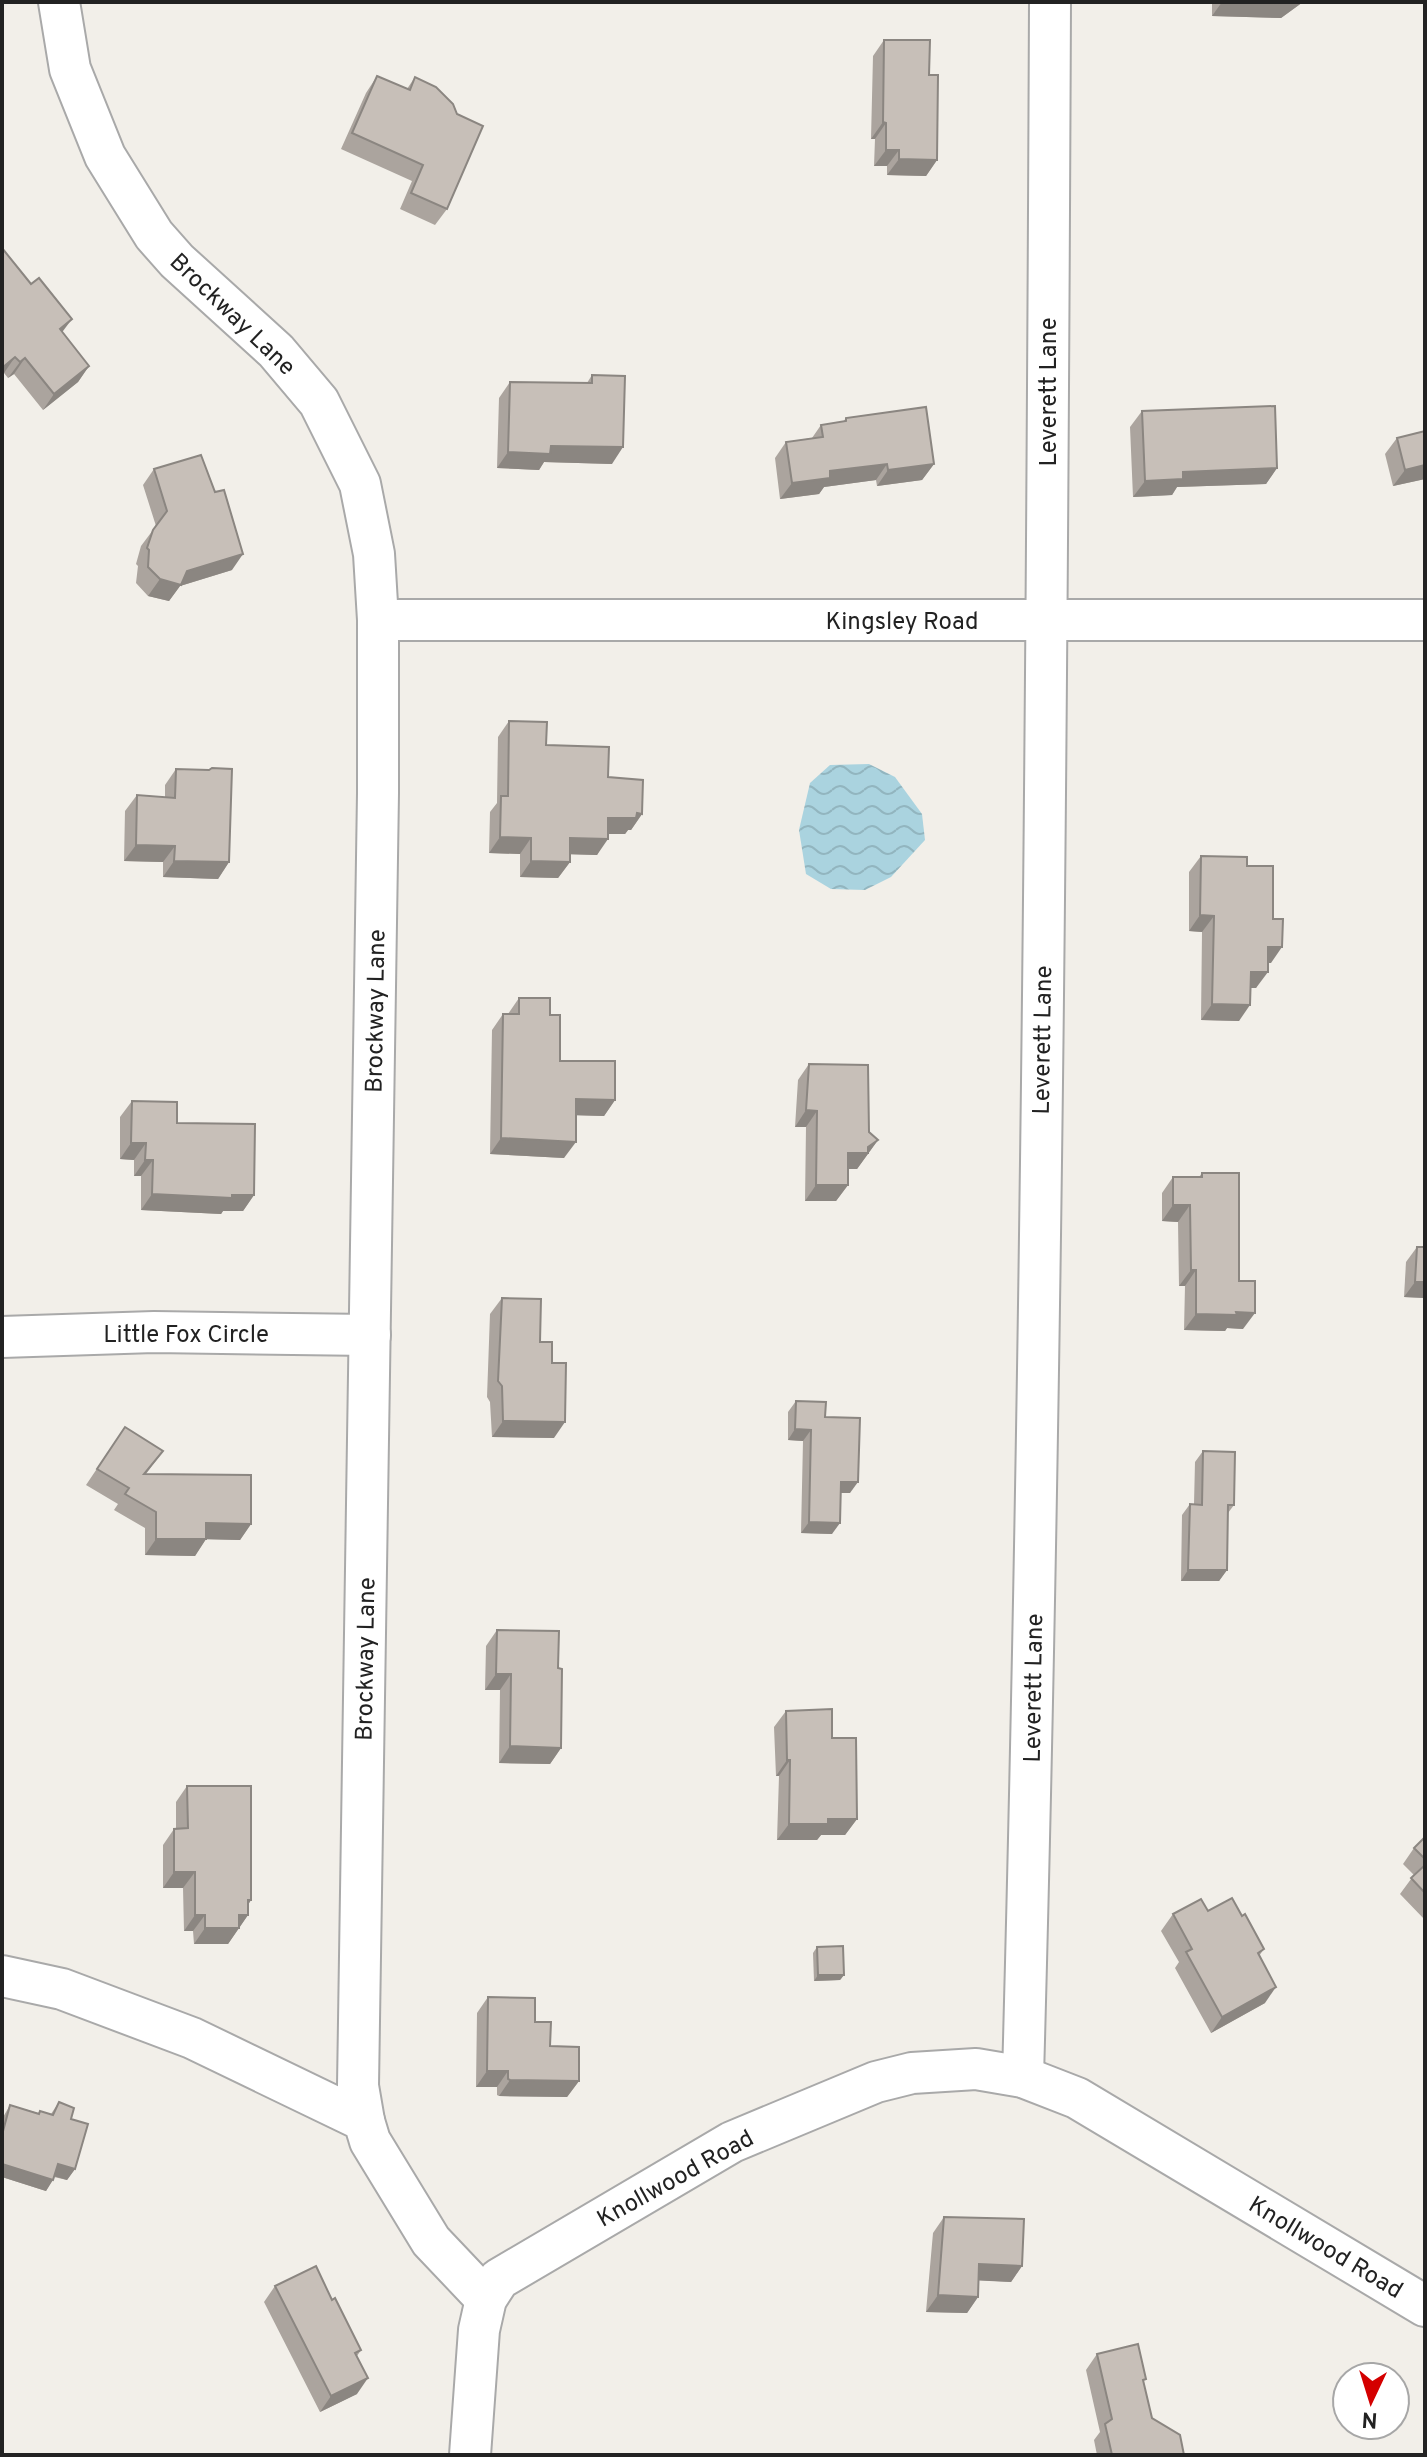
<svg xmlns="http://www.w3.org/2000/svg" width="1427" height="2457" font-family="Overpass,sans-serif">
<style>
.water{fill:url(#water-waves)}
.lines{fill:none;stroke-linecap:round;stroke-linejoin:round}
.minor-casing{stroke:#a9a9a9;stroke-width:44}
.minor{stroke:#fff;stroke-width:40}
.wall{fill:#aba49e}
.shaded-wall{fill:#8b8681}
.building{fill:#c7bfb8;stroke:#8b8681;stroke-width:2}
.labels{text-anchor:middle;stroke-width:6;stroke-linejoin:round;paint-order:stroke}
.street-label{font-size:24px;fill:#222;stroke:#fff}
</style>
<defs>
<pattern id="water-waves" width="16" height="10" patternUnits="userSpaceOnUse" patternTransform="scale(2)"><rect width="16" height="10" fill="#aad3df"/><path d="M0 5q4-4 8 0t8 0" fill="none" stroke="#92b5bf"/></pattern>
</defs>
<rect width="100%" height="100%" fill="#f2efe9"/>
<path class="water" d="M869,764L895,777L922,814L925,840L891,877L865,890L831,889L806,874L799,830L810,783L830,765Z"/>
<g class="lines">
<defs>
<g id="minor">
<path d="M59,2L70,69L105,156L154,235L177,261L276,351L319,402L360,484L374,554L378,620V793L358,2086L364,2121"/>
<path d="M378,620H1425"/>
<path d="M2,1337L154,1332L370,1335"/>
<path d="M2,1976L62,1989L192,2038L364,2121L370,2141L431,2241L486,2299"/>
<path d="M1023,2077C1042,1386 1047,694 1050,2"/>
<path d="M470,2455L479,2330L486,2299L499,2279L732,2142L876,2082L912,2073L976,2069L1023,2077L1077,2098L1425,2306"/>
</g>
</defs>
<use href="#minor" class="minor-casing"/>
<use href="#minor" class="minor"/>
</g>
<g class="wall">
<path d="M1212,2H1303L1281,18L1212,16Z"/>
<path d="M884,40L929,75L937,160L926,176L887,175V166H874L875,139H871L873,56Z"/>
<path d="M377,76L407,89L415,77L447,209L435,225L400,209L412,181L341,149L366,93Z"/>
<path d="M2,248L62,332L89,366L78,382L43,410L14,374L8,378L4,373L2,375Z"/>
<path d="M592,375L612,464L544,462L539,470L497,468L499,398L510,382L587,383Z"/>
<path d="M1142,411L1277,468L1266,484L1177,487L1172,495L1133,497L1130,427Z"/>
<path d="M846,418L934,464L922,480L877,486L876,480L824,487L819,494L780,499L775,458L786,442L812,438L821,425L843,422Z"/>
<path d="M1425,431V479L1393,486L1385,454L1397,438Z"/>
<path d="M154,469L232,570L180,586L169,601L148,596L136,583L138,566L136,564L141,546L156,526L143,485Z"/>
<path d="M509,721L546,745L608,777L642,814L631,830H628L625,834H608L597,855L570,854V862L558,878L520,877V854L489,853L490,812L497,803L498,737Z"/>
<path d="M176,769L229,862L218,879L163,877V862L124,861L125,811L137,795L165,797V785Z"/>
<path d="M1201,856L1247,866L1271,963H1268L1256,988H1250L1239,1021L1201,1020L1202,932L1189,931V872Z"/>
<path d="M519,998L550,1015L560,1061L615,1100L604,1116L576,1115L564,1158L490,1154L492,1030L503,1014H508Z"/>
<path d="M809,1064L869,1132L878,1140L857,1169H848V1185L836,1201H805L806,1127H795L798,1080Z"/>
<path d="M132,1101L177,1123L254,1195L243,1211H223L221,1214L141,1210V1176H134V1160L120,1159V1117Z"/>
<path d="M1202,1173L1239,1281L1243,1329L1227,1328L1225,1331L1184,1330L1185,1286H1179L1178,1222L1162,1221V1193L1173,1177H1199Z"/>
<path d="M1417,1247H1425V1298L1404,1297L1406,1262Z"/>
<path d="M502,1298L540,1342L554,1438L492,1437L490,1402L487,1397L490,1314Z"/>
<path d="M796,1401L825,1417L850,1493H841L832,1534L801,1533L803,1441L788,1440V1412Z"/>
<path d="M125,1427L163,1451L146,1474L251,1524L240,1540L206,1539L195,1556L145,1555V1528L114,1510L118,1504L86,1485Z"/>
<path d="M1203,1451L1234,1505L1228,1513L1227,1570L1219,1581H1181L1182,1515L1190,1504H1194L1195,1462Z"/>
<path d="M497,1630L558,1668L561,1748L550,1764L499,1763L500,1690H485L486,1646Z"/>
<path d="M786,1711L832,1738L857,1819L845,1835H821L817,1840H777L779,1776H776L774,1727Z"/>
<path d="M187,1786L251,1900L248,1905V1915L228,1944H194L193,1931H184L183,1888H163V1845L174,1829L176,1828V1802Z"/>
<path d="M1425,1837V1920L1400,1894L1414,1875L1403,1864L1414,1848Z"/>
<path d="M1208,1911L1242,1916L1264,1949L1259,1956L1265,2003L1211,2033L1175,1968L1179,1962L1161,1931L1173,1914Z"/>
<path d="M817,1947L844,1975L840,1980L814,1981L813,1953Z"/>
<path d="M488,1997L535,2022L550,2046L579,2081L567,2097L499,2096L497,2095V2087H476L477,2013Z"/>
<path d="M59,2102L71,2119L75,2169L67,2180L54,2177L46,2191L2,2177V2119L10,2105L38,2113L40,2111L51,2114Z"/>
<path d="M944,2217L1022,2266L1011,2282L979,2280L978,2297L967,2313L926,2312L933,2233Z"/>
<path d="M275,2286L332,2300L361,2350L357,2356V2394L320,2412L264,2302Z"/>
<path d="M1097,2354L1143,2383L1152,2418L1184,2455H1097L1094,2440L1100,2432L1086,2370Z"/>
</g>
<g class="shaded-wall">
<path d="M1222,2H1303L1281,18L1212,16Z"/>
<path d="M883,122L886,123L875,139H871Z"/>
<path d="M886,150H899L887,166H874Z"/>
<path d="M899,159L937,160L926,176L887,175Z"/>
<path d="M72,319L60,335V329Z"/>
<path d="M15,357L4,373L2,375V368Z"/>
<path d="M25,358L14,374L8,378L20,362Z"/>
<path d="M89,366L78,382L43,410L54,394Z"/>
<path d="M551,446L623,447L612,464L544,462L539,470L497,468L508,452Z"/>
<path d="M887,464L876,480L824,487L819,494L780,499L792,483L830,471Z"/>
<path d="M934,464L922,480L877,486L888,470Z"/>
<path d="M1425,465V479L1393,486L1405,470Z"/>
<path d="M1277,468L1266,484L1177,487L1172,495L1133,497L1145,481L1183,472Z"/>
<path d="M243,554L232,570L180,586L169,601L148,596L160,579Z"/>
<path d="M637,813L642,814L631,830H628L625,834H597L608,818Z"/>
<path d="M500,837L531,838L520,854L489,853Z"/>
<path d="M570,838L608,839L597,855L559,854Z"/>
<path d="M136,845L175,846L163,862L124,861Z"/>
<path d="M174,861L229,862L218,879L163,877Z"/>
<path d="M531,861L570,862L558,878L520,877Z"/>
<path d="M1200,915L1214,916L1202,932L1189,931Z"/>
<path d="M1268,947H1282L1271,963H1257Z"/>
<path d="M1251,972H1268L1256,988H1239Z"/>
<path d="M1212,1004L1250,1005L1239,1021L1201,1020Z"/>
<path d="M576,1099L615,1100L604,1116L565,1115Z"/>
<path d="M806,1110L817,1111L806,1127H795Z"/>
<path d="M501,1138L576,1142L564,1158L490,1154Z"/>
<path d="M878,1140L857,1169H837L848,1153L868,1147Z"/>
<path d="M131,1143H146L134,1160L120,1159Z"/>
<path d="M145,1160H153L141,1176H134Z"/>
<path d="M816,1185H848L836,1201H805Z"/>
<path d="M152,1194L232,1195H254L243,1211H223L221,1214L141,1210Z"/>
<path d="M1173,1205H1190L1178,1222L1162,1221Z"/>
<path d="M1191,1270H1196L1185,1286H1179Z"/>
<path d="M1415,1282H1425V1298L1404,1297Z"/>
<path d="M1236,1312L1255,1313L1243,1329L1227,1328L1225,1331L1184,1330L1196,1314Z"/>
<path d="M503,1421L565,1422L554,1438L492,1437Z"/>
<path d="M795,1429L811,1430L803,1441L788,1440Z"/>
<path d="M841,1482H858L850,1493H833Z"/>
<path d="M809,1522L840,1523L832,1534L801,1533Z"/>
<path d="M206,1523L251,1524L240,1540L195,1539Z"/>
<path d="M156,1539H206L195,1556L145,1555Z"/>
<path d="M1188,1570H1227L1219,1581H1181Z"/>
<path d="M496,1674H511L500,1690H485Z"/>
<path d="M510,1746L561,1748L550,1764L499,1763Z"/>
<path d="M787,1760H790L779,1776H776Z"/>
<path d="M828,1819H857L845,1835H821L817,1840H777L789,1824Z"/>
<path d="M174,1872H195L183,1888H163Z"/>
<path d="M248,1900H251L241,1915H248L228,1944H194L205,1928Z"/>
<path d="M195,1915H205L193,1931H184Z"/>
<path d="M818,1975H844L840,1980L814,1981Z"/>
<path d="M1276,1987L1265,2003L1211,2033L1222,2017Z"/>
<path d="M487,2071H508L497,2087H476Z"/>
<path d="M510,2080L579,2081L567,2097L499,2096Z"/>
<path d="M2,2164L53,2180L46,2191L2,2177Z"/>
<path d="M58,2164L75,2169L67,2180L50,2175Z"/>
<path d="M979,2264L1022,2266L1011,2282L968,2280Z"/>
<path d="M938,2295L978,2297L967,2313L926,2312Z"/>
<path d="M368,2378L357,2394L320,2412L331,2396Z"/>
</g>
<g class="building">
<path d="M1246,2H1293L1291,4Z"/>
<path d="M884,40H930L929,75H938L937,160L899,159V150H886V123L883,122Z"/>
<path d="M377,76L410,90L415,77L436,87L453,104L457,114L483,126L447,209L411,193L423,165L352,133Z"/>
<path d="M2,248L31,284L39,278L72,319L60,329L89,366L54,394L25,358L20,362L15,357L2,368Z"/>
<path d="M592,375L625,376L623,447L551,446L550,454L508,452L510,382L592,383Z"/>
<path d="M1275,406L1277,468L1183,472V479L1145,481L1142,411Z"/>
<path d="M926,407L934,464L888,470L887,464L830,471V478L792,483L786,442L823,437L821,425L846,421V418Z"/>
<path d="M1425,431V465L1405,470L1397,438Z"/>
<path d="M201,455L215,492L224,490L243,554L187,571L181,585L160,579L148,567L149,550L147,548L153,530L167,511L154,469Z"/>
<path d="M509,721L547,722L546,745L609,747L608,777L643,780L642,814L637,813L636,818H608V839L570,838V862L531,861V838L500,837L501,796H508Z"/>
<path d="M212,768L232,769L229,862L174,861L175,846L136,845L137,795L175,798L176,769L209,770Z"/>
<path d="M1201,856L1247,857V866H1273V919H1283L1282,947H1268V972H1251L1250,1005L1212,1004L1214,916L1200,915Z"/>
<path d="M519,998H550V1015H560V1061H615V1100L576,1099V1142L501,1138L503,1014H519Z"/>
<path d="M809,1064L868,1065L869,1132L878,1140L868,1147V1153H848V1185H816L817,1111L806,1110Z"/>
<path d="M132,1101L177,1102V1123L255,1124L254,1195H232V1198L152,1194L153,1160H145L146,1143H131Z"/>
<path d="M1202,1173H1239V1281H1255V1313L1236,1312L1237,1315L1196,1314V1270H1191L1190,1205H1173V1177H1202Z"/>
<path d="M1417,1247H1425V1282H1415Z"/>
<path d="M502,1298L541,1299L540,1342H552V1363H566L565,1422L503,1421L502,1386L498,1381Z"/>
<path d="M796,1401L826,1402L825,1417L860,1418L858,1482H841L840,1523L809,1522L811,1430L795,1429Z"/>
<path d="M125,1427L163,1451L144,1474L251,1475V1524L206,1523V1539H156V1512L125,1494L129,1488L97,1469Z"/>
<path d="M1203,1451L1235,1452L1234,1505H1228L1227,1570H1188L1190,1504L1202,1505Z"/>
<path d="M497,1630L559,1631L558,1668L562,1669L561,1748L510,1746L511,1674H496Z"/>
<path d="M832,1709V1738H856L857,1819H828V1824H789L790,1760H787L786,1711Z"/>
<path d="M187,1786H251V1900H248V1915H239V1928H205V1915H195V1872H174V1829L188,1828Z"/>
<path d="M1425,1837V1859L1414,1848Z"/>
<path d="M1425,1865V1893L1411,1878Z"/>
<path d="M1232,1898L1242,1916L1245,1914L1264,1949L1258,1953L1276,1987L1222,2017L1186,1952L1192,1949L1173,1914L1201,1899L1208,1911Z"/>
<path d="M843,1946L844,1975H818L817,1947Z"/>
<path d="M488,1997L535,1998V2022H551L550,2046L579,2047V2081L510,2080L508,2079V2071H487Z"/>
<path d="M59,2102L74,2108L71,2119L88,2124L75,2169L58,2164L53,2180L2,2164V2135L10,2105L39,2114L40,2111L53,2115Z"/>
<path d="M944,2217L1024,2219L1022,2266L979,2264L978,2297L938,2295Z"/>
<path d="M316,2266L332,2300L335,2298L361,2350L355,2353L368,2378L331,2396L275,2286Z"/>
<path d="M1138,2344L1146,2379L1143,2380L1152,2418L1180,2435L1184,2455H1112L1105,2424L1112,2419L1097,2354Z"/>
</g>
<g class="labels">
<g class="street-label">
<text transform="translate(233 314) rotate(44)" y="8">Brockway Lane</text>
<text transform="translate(1048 392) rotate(-90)" y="8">Leverett Lane</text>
<text x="902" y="629">Kingsley Road</text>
<text transform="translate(375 1011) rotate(-89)" y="8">Brockway Lane</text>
<text transform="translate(1042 1040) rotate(-89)" y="8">Leverett Lane</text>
<text x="186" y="1342">Little Fox Circle</text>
<text transform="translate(365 1659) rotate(-89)" y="8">Brockway Lane</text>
<text transform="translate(1033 1688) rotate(-89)" y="8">Leverett Lane</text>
<text transform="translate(675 2178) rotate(-29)" y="8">Knollwood Road</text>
<text transform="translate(1326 2247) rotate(31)" y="8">Knollwood Road</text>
</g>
</g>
<rect width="1427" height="2457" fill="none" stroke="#222222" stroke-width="8"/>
<g transform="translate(1371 2401) rotate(184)"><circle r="38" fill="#ffffff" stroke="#a7a7a7" stroke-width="2"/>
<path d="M0-6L14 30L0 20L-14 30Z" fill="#d40000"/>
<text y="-12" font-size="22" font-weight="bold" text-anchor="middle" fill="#222222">N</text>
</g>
</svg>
